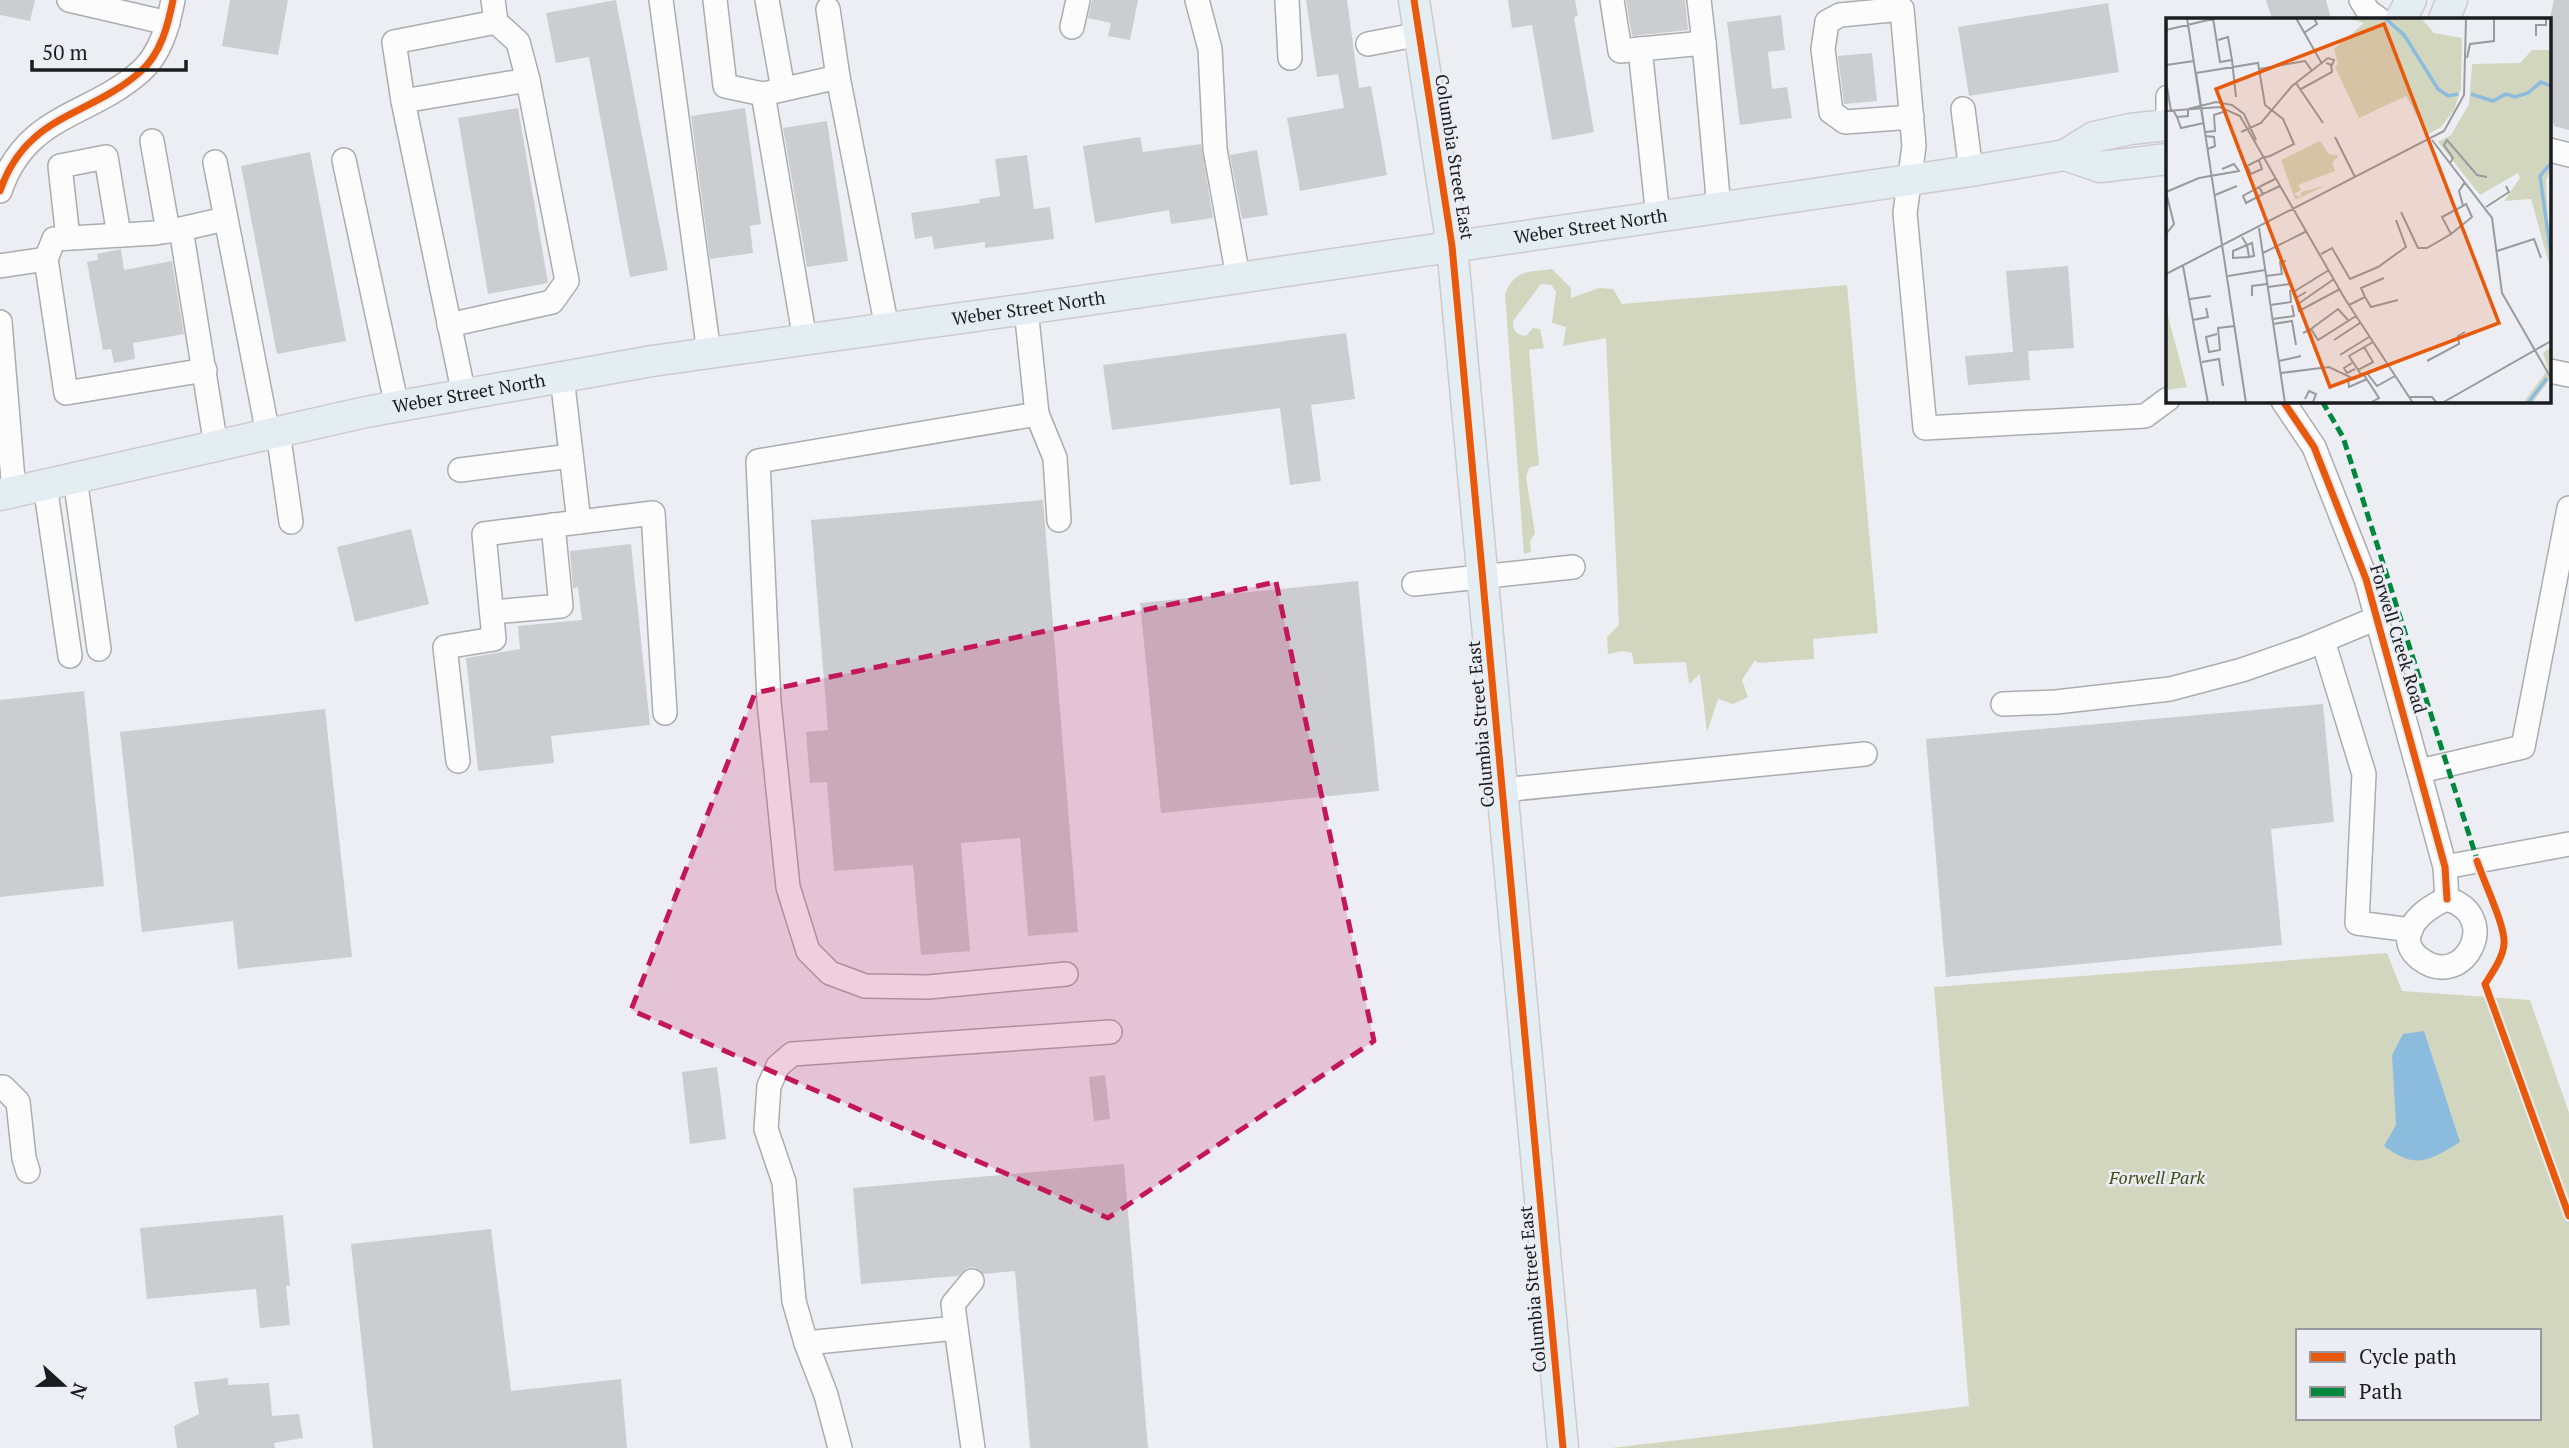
<svg xmlns="http://www.w3.org/2000/svg" width="2569" height="1448" font-family="'PT Serif',serif">
<style>
.green{fill:#d3d6bf;fill-rule:evenodd}
.water{fill:#8bbcde}
.building{fill:#cccdd1}
.lines{fill:none;stroke-linecap:round;stroke-linejoin:round}
.minor-casing{stroke:#abacaf;stroke-width:26}
.major-casing{stroke:#cbcbce;stroke-width:33}
.minor{stroke:#fcfcfd;stroke-width:23}
.major{stroke:#e4edf1;stroke-width:30}
.quiet{stroke:#00873e;stroke-width:5;stroke-dasharray:10 5;stroke-linecap:butt}
.cycleway-casing{stroke:#ebedf5;stroke-width:11}
.cycleway{stroke:#e8590c;stroke-width:7}
.marked{fill:#c2185b;fill-opacity:0.2;stroke:#c2185b;stroke-width:5;stroke-dasharray:14 9;stroke-linejoin:round}
.labels{text-anchor:middle;stroke-width:5;stroke-linejoin:round;paint-order:stroke}
.street-label{font-size:18px;fill:#1b1c1f;stroke:#ebedf5}
.park-label{font-size:18px;font-style:italic;fill:#484d15;stroke:#ebedf5}
.inset-river{fill:none;stroke:#8bbcde;stroke-width:3.5}
.inset-road{fill:none;stroke:#999a9e;stroke-width:2}
.view{fill:#e8590c;fill-opacity:0.15;stroke:#e8590c;stroke-width:3.5}
.inset-edge{fill:none;stroke:#1b1c1f;stroke-width:3.5}
</style>
<rect width="100%" height="100%" fill="#edeef3"/>
<g class="green">
<path d="M1552,269L1571,288V298L1599,288L1613,289L1622,304L1847,285L1878,633L1813,639L1814,659L1758,663L1755,660L1742,680L1748,697L1733,704L1718,699L1707,732L1700,674L1689,684L1686,662L1634,664L1632,653L1622,651L1608,654L1607,637L1619,625L1606,338L1563,346L1566,327L1552,323L1556,291L1551,285L1541,284L1513,321C1513,331 1515,334 1526,336L1533,328L1540,329L1544,348L1529,350L1539,465L1529,468L1526,477L1535,533L1530,542L1531,552L1524,554L1505,294C1516,268 1527,273 1552,269Z"/>
<path d="M2387,953L2402,991L2530,1000L2569,1113V1448H1611L1969,1406L1934,987ZM2298,1331H2539V1418H2298Z"/>
</g>
<path class="water" d="M2424,1031L2460,1142C2429,1161 2416,1170 2384,1146L2396,1125L2392,1055L2403,1034Z"/>
<g class="building">
<path d="M0,0H35L30,21L0,15Z"/>
<path d="M230,0H288L278,55L222,46Z"/>
<path d="M616,0L668,270L630,277L589,57L556,63L546,13Z"/>
<path d="M1092,0H1138L1130,40L1108,36L1111,23L1088,18Z"/>
<path d="M1306,0H1347L1359,88L1371,86L1387,175L1300,191L1287,118L1344,108L1338,74L1317,77Z"/>
<path d="M1508,0H1575L1578,16L1574,17L1594,132L1552,140L1532,25L1512,28Z"/>
<path d="M1626,0H1685L1688,30L1632,36Z"/>
<path d="M2266,0H2326L2331,19H2272Z"/>
<path d="M2554,0H2569V130L2554,126L2550,110V17Z"/>
<path d="M2108,3L2119,72L1969,96L1958,27Z"/>
<path d="M1781,15L1785,50L1768,52L1772,89L1787,87L1792,118L1740,125L1727,22Z"/>
<path d="M1872,53L1877,101L1844,104L1838,56Z"/>
<path d="M518,108L548,283L488,294L458,118Z"/>
<path d="M745,108L761,224L750,226L753,253L710,259L691,116Z"/>
<path d="M827,121L848,261L807,267L783,128Z"/>
<path d="M1140,137L1143,152L1201,144L1213,218L1171,224L1169,210L1095,223L1083,146Z"/>
<path d="M1257,150L1268,215L1242,219L1230,155Z"/>
<path d="M310,152L346,341L277,354L241,166Z"/>
<path d="M1027,155L1034,209L1050,207L1054,239L985,248V242L934,249L932,236L915,239L911,213L980,203L979,199L1000,196L995,159Z"/>
<path d="M121,249L124,270L172,261L184,334L133,343L135,359L114,363L111,349L103,350L87,262L98,260L97,254Z"/>
<path d="M2068,266L2074,348L2028,351L2030,380L1968,385L1965,356L2013,352L2006,271Z"/>
<path d="M1346,333L1355,399L1311,405L1321,481L1290,485L1280,408L1112,430L1103,365Z"/>
<path d="M1043,500L1078,932L1028,936L1020,838L961,843L970,951L921,955L913,865L834,871L827,782L810,783L806,732L828,730L811,520Z"/>
<path d="M411,529L429,604L355,622L337,547Z"/>
<path d="M631,544L650,725L551,736L554,763L478,771L466,658L520,649L518,626L582,620L578,587L573,588L570,551Z"/>
<path d="M1358,581L1379,791L1161,813L1140,603Z"/>
<path d="M84,691L104,886L0,897V700Z"/>
<path d="M2323,704L2334,822L2271,829L2282,945L1946,977L1926,739Z"/>
<path d="M325,709L352,957L238,969L233,921L142,932L120,732Z"/>
<path d="M717,1067L726,1139L690,1144L682,1072Z"/>
<path d="M1105,1075L1110,1119L1094,1121L1089,1077Z"/>
<path d="M1124,1164L1148,1448H1030L1015,1271L983,1274L974,1267L967,1268L958,1276L861,1284L853,1188Z"/>
<path d="M283,1215L290,1286H286L290,1325L260,1328L256,1289L147,1299L140,1228Z"/>
<path d="M491,1229L511,1391L621,1379L627,1448H373L351,1244Z"/>
<path d="M228,1378V1385L269,1383L272,1416L299,1414L303,1438L274,1443L275,1448H177L174,1426L199,1414L194,1382Z"/>
</g>
<g class="lines">
<defs>
<g id="minor">
<path d="M69,0L168,23"/>
<path d="M661,0L709,353"/>
<path d="M715,0L725,86L763,94L838,77"/>
<path d="M767,0L783,89"/>
<path d="M1197,0L1210,49L1215,149L1238,277"/>
<path d="M1287,0L1290,58"/>
<path d="M1612,0L1620,51L1640,49"/>
<path d="M1699,0L1704,43"/>
<path d="M2361,0L2368,11L2379,19"/>
<path d="M828,9L838,77L887,328"/>
<path d="M1072,27L1078,0"/>
<path d="M1368,44L1420,34"/>
<path d="M763,94L805,340"/>
<path d="M2168,97V109"/>
<path d="M403,101L528,80"/>
<path d="M1963,109L1971,171"/>
<path d="M1912,117L1845,122L1831,112L1823,49L1827,22L1840,15L1902,9L1914,146L1905,213L1925,428L2145,416L2168,399"/>
<path d="M152,141L168,231"/>
<path d="M2550,150L2569,155"/>
<path d="M344,160L397,407"/>
<path d="M215,162L268,434"/>
<path d="M0,191C26,114 89,117 140,72C161,54 168,25 173,0"/>
<path d="M1658,217L1640,49L1704,43L1719,208"/>
<path d="M181,229L225,219"/>
<path d="M68,238L60,166L106,157L119,235"/>
<path d="M46,259L66,393L205,370"/>
<path d="M0,266L46,259L54,239L156,233L181,229L216,446"/>
<path d="M1026,309L1037,414L758,461L769,702L788,887L808,951L830,973L865,986L928,987L1066,974"/>
<path d="M0,322L14,492"/>
<path d="M449,325L552,302L567,281L528,80L518,42L496,22"/>
<path d="M2550,371L2569,375"/>
<path d="M464,395L403,101L394,42L496,22L493,0"/>
<path d="M2283,401L2314,447L2366,579L2445,867L2447,899"/>
<path d="M1037,414L1055,458L1059,520"/>
<path d="M278,432L291,522"/>
<path d="M460,470L571,456"/>
<path d="M75,478L99,649"/>
<path d="M45,485L70,656"/>
<path d="M579,522L653,513L665,713"/>
<path d="M1414,584L1573,567"/>
<path d="M492,612L561,606L553,525"/>
<path d="M2323,641L2364,774L2357,923L2411,930"/>
<path d="M2003,704L2056,702L2170,689L2242,670L2305,648L2377,618"/>
<path d="M458,761L445,647L494,639L484,534L579,522L562,377"/>
<path d="M2420,771L2523,747L2569,508"/>
<path d="M1502,790L1865,754"/>
<path d="M2445,867L2569,844"/>
<path d="M2447,899C2504,916 2463,993 2419,958C2391,935 2425,907 2447,899Z"/>
<path d="M0,1087H3L18,1102L24,1158L28,1171"/>
<path d="M956,1328L953,1304L972,1281"/>
<path d="M806,1343L826,1395L840,1448"/>
<path d="M973,1448L956,1328L806,1343L794,1301L784,1182L766,1129L769,1086L778,1066L792,1054L1110,1032"/>
</g>
<g id="major">
<path d="M1414,0L1452,246L1563,1448"/>
<path d="M2401,19L2411,0"/>
<path d="M2444,19L2452,0"/>
<path d="M2065,155L2100,167L2168,159"/>
<path id="s1" d="M0,495L366,412L652,361L1026,309L1971,171L2065,155L2094,137L2130,129L2168,125"/>
</g>
</defs>
<use href="#minor" class="minor-casing"/>
<use href="#major" class="major-casing"/>
<use href="#minor" class="minor"/>
<use href="#major" class="major"/>
<path class="quiet" d="M2322,401L2343,437L2479,866"/>
<defs>
<g id="cycleway">
<path d="M1414,0L1452,246L1563,1448"/>
<path d="M0,191C26,114 89,117 140,72C161,54 168,25 173,0"/>
<path d="M2283,401L2314,447L2366,579L2445,867L2447,899"/>
<path d="M2477,861C2483,880 2506,927 2504,944C2503,958 2492,973 2485,984L2569,1216"/>
</g>
</defs>
<use href="#cycleway" class="cycleway-casing"/>
<use href="#cycleway" class="cycleway"/>
</g>
<path class="marked" d="M1276,582L1374,1041L1108,1218L631,1010L755,693Z"/>
<g class="labels">
<g class="street-label">
<text transform="translate(1454 157) rotate(81)" y="6">Columbia Street East</text>
<text dy="6" stroke="none"><textPath href="#s1" startOffset="1614">Weber Street North</textPath></text>
<text dy="6" stroke="none"><textPath href="#s1" startOffset="1046">Weber Street North</textPath></text>
<text dy="6" stroke="none"><textPath href="#s1" startOffset="480">Weber Street North</textPath></text>
<text transform="translate(2398 639) rotate(73)" y="6">Forwell Creek Road</text>
<text transform="translate(1481 724) rotate(-95)" y="6">Columbia Street East</text>
<text transform="translate(1533 1289) rotate(-95)" y="6">Columbia Street East</text>
</g>
<g class="park-label">
<text x="2157" y="1184">Forwell Park</text>
</g>
</g>
<g transform="translate(2166 18)">
<rect width="385" height="385" fill="#edeef3"/>
<path d="M180,0H255L268,15L296,20L295,71L288,92L275,109L261,117L240,78L193,100L169,49L172,46L168,31L198,5ZM366,32H385V152L380,162L385,253L365,181L338,183L354,160L352,155L314,177L272,124L285,117L303,86L306,46L354,45ZM154,123L163,136L173,138L166,144L169,153L132,167L135,172L128,176L134,179L136,174L161,167L131,181H129L115,142ZM0,291L21,369L0,372ZM385,329V360L366,385H357L382,351L377,335Z" fill="#d3d6bf"/>
<path class="inset-river" d="M219,0L238,17L272,71L282,78L292,76M305,76L327,83L340,76L349,79L362,75L375,64L385,68M385,145L374,158L385,237M362,385L381,360"/>
<path class="inset-road" d="M21,0L37,103M47,0L54,44L66,42L70,79M130,0L156,46M0,12L51,0M138,15L151,6L148,0M370,18V7H380V0M52,22L62,19L66,42M301,40L304,26L328,23V0M0,47L28,43M93,51L139,43L146,53M30,55L92,45L99,87L117,101L128,126L104,138L96,140L93,142L81,148L85,156L96,151L93,142M30,55L80,385M0,63L5,93M130,65L157,105M135,71L166,54L165,47M22,91L50,84L66,87L78,96L90,122M7,92L11,99L22,98V92M0,93L54,89L74,98L179,281L247,385M11,99L15,110L38,105M39,114L49,113L48,97L60,93M75,114L95,105L126,68L162,40L168,42L166,47L160,45M40,118L48,119L49,128L42,131M169,119L189,159M266,122L326,200L336,275L385,360M284,145L287,140L278,127L281,122L311,157L321,159M109,161L93,169L97,176L114,168M93,169L77,178L80,185L97,176M0,174L33,160L73,153L68,146L56,151M49,177L71,168M320,189L343,174L340,168M235,194L252,230H261L285,216L276,199L297,188L293,173L299,164M93,210L119,385M0,216L8,206L0,174M285,216L306,199L300,186L297,188M76,219L81,227L86,225L88,238L83,239L81,227L67,233V240L83,239M331,233L368,221L375,240M97,235L141,213M155,236L166,230L184,261L212,249L240,229L230,202M17,248L42,385M0,256L278,113L298,77L300,0M62,258L99,252M100,258L116,256L114,244L120,243M102,269L124,266M129,273L163,252M140,274L130,280L133,293L174,271M86,278V268L101,266M199,279L195,270L218,260M24,281L45,278M132,286L168,261M104,287L125,284L124,272M183,287L199,279L205,289L232,282M107,301L128,298L126,287M27,302L42,299L40,290M107,306L126,303L130,327M145,311L172,291L182,302M137,315L145,311L152,322L190,298M51,316L40,319L43,334L54,332L52,310L69,308M168,322L194,305M174,337L203,319M113,343L135,338M261,343L293,326L292,318L299,314M36,344L53,341L57,368M186,345L178,350L181,355L189,351M192,352L207,344L198,329M115,355L163,349L188,361L221,346M201,355L211,368L229,358M198,357L213,380L204,385M196,358L183,338L207,324M182,360L183,369L201,361M244,379H266L271,385M121,385L147,384L150,376L143,373L139,381M276,385L385,323"/>
<path class="view" d="M218,6L333,305L164,369L50,71Z"/>
<rect width="385" height="385" class="inset-edge"/>
</g>
<rect x="2296" y="1329" width="245" height="91" fill="#ebedf5" stroke="#98999f" stroke-width="2"/>
<rect x="2310" y="1352" width="35" height="10" fill="#e8590c" stroke="#98999f" stroke-width="2"/>
<text x="2359" y="1364" font-size="21" fill="#1b1c1f">Cycle path</text>
<rect x="2310" y="1387" width="35" height="10" fill="#00873e" stroke="#98999f" stroke-width="2"/>
<text x="2359" y="1399" font-size="21" fill="#1b1c1f">Path</text>
<g transform="translate(63 1385) rotate(111)" stroke="#ebedf5" stroke-width="5" paint-order="stroke">
<path d="M0-5L12 26L0 18L-12 26Z" fill="#1b1c1f"/>
<text y="-10" font-size="19" font-weight="bold" text-anchor="middle" fill="#1b1c1f">N</text>
</g>
<path d="M32 60v10h154v-10" fill="none" stroke="#1b1c1f" stroke-width="3.5"/>
<text x="42" y="60" font-size="21" fill="#1b1c1f" stroke="#ebedf5" stroke-width="5" paint-order="stroke">50 m</text>
</svg>
